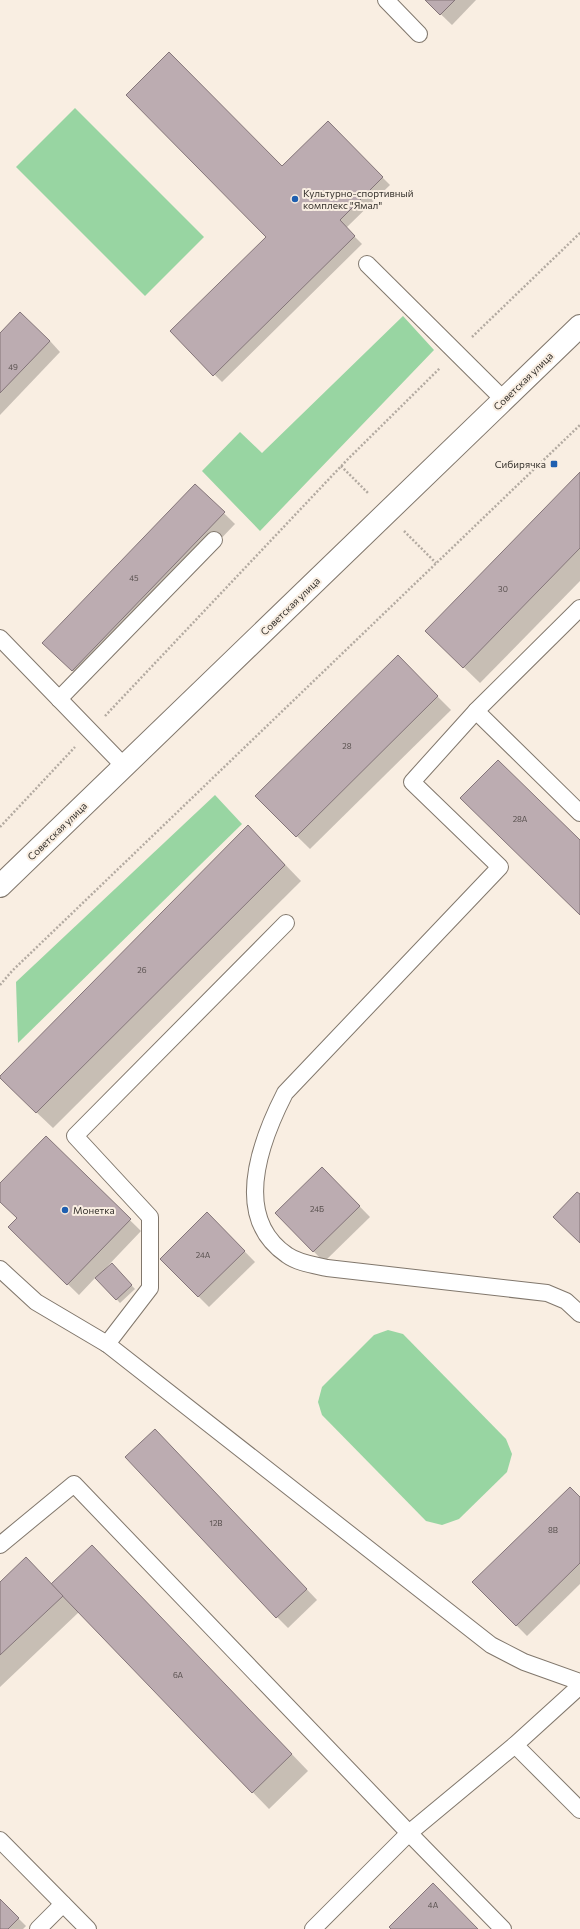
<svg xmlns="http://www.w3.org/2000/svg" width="580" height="1929" font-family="Commissioner,sans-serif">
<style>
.green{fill:#98d5a2}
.shadow{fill:#0003}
.building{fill:#bcacb1;stroke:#847579}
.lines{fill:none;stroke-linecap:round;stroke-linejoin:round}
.service-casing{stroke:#81776c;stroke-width:18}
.secondary-casing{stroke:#81776c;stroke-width:24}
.path{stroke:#b3aaa1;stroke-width:2.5;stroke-dasharray:2 2;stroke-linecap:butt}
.service{stroke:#fff;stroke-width:16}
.secondary{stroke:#fff;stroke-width:22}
.poi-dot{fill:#1f5fb0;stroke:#f9eee2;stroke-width:1.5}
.labels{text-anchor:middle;stroke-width:4;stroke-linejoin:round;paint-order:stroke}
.number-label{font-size:8px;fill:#58504e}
.poi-label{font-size:10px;fill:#36322d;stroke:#f9eee2;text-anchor:start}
.street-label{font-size:10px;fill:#36322d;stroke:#f9eee2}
</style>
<rect width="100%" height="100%" fill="#f9eee2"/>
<g class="green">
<path d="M75,108L204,237L145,296L16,167Z"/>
<path d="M403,316L434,350L260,531L202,471L240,432L262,453Z"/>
<path d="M215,795L242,824L18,1043L16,982Z"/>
<path d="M388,1330L403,1334L506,1439L512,1454L507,1472L459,1519L442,1525L426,1521L322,1415L318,1402L322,1387L374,1335Z"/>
</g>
<g class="shadow">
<path d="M426,0H476L452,25Z"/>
<path d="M328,123L390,185L346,228L362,244L222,382L171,331L267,237L282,167Z"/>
<path d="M0,334L50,341L60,352L0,415Z"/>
<path d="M580,473V581L480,683L443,647Z"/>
<path d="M195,485L235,524L84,682L54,653Z"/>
<path d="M398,657L451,710L310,849L257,797Z"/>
<path d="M248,826L301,881L53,1128L16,1093Z"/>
<path d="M46,1138L141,1231L101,1273L102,1274L112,1265L135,1289L120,1303L96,1277L79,1295L9,1227L18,1218L0,1201V1184Z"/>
<path d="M322,1168L370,1217L324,1262L276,1213Z"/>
<path d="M207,1213L255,1262L209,1307L161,1259Z"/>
<path d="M166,1441L317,1600L288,1628L277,1617Z"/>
<path d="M580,1498V1584L527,1636L474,1582Z"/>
<path d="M108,1562L308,1771L269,1809L79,1612L0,1687V1584L52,1585Z"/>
<path d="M0,1900L26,1926L23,1929H0Z"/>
</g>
<g class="building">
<path d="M425,0H455L440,15Z"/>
<path d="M169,52L282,166L328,121L383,177L340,220L355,236L213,376L170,331L266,237L126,95Z"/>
<path d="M20,312L50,341L0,393V333Z"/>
<path d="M580,472V548L463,668L425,631Z"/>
<path d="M195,484L225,512L72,671L42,643Z"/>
<path d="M398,655L438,696L296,837L255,796Z"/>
<path d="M498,760L580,840V915L460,798Z"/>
<path d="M248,825L285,865L36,1113L0,1078V1076Z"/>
<path d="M46,1136L131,1219L67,1285L8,1227L17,1218L0,1202V1183Z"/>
<path d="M322,1167L360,1206L313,1252L275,1213Z"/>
<path d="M577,1192L580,1194V1243L553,1217Z"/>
<path d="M207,1212L245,1251L198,1297L160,1259Z"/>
<path d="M112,1263L132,1285L116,1300L95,1278Z"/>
<path d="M155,1429L307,1589L276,1618L125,1457Z"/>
<path d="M570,1487L580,1497V1563L516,1626L472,1582Z"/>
<path d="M92,1545L292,1754L252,1793L51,1584Z"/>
<path d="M26,1557L63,1596L0,1655V1582Z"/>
<path d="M433,1883L478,1929H391L389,1927Z"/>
<path d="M0,1899L19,1918L8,1929H0Z"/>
</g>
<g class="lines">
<defs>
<g id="service">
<path d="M386,0L419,34"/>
<path d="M367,264L503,399"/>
<path d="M580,608L476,711L580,813"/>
<path d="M0,638L124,766"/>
<path d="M59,699L214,540"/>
<path d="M476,711L412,782L500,867L285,1093C261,1140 231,1217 287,1255C298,1263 314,1265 327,1268L547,1293L566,1301L580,1314"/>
<path d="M0,1269L36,1302L107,1344L491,1645L524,1662L580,1682"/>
<path d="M107,1344L150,1288V1217L75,1136L286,923"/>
<path d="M0,1545L74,1484L409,1833L503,1929"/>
<path d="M515,1745L580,1810"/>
<path d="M0,1840L88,1929"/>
<path d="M38,1929L63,1904"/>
<path d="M313,1929L409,1833L515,1745L580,1686"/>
</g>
<path id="secondary" d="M0,886L580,326"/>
</defs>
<use href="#service" class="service-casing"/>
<use href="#secondary" class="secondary-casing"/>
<g class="path">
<path d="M472,337L580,233"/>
<path d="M341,466L369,494"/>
<path d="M404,531L436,563"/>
<path d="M105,716L346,461L440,368"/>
<path d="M0,827L75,747"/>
<path d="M0,985L12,971L580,425"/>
</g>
<use href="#service" class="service"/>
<use href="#secondary" class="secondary"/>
</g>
<g class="poi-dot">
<circle cx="295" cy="199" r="4"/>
<rect x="550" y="460" width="8" height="8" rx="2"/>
<circle cx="65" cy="1210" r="4"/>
</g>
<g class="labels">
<g class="number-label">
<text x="13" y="370">49</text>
<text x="134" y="581">45</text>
<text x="503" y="592">30</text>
<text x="347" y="749">28</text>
<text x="520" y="822">28А</text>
<text x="142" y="973">26</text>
<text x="317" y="1212">24Б</text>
<text x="203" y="1258">24А</text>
<text x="216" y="1526">12В</text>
<text x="553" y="1533">8В</text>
<text x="178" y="1678">6А</text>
<text x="433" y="1908">4А</text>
</g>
<g class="poi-label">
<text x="303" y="197">Культурно-спортивный<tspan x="303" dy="12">комплекс "Ямал"</tspan></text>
<text x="546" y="468" text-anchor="end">Сибирячка</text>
<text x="73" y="1214">Монетка</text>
</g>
<g class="street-label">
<text transform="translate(523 381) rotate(-44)" y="4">Советская улица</text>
<text transform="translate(290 606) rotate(-44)" y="4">Советская улица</text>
<text transform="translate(57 831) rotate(-44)" y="4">Советская улица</text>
</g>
</g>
</svg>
